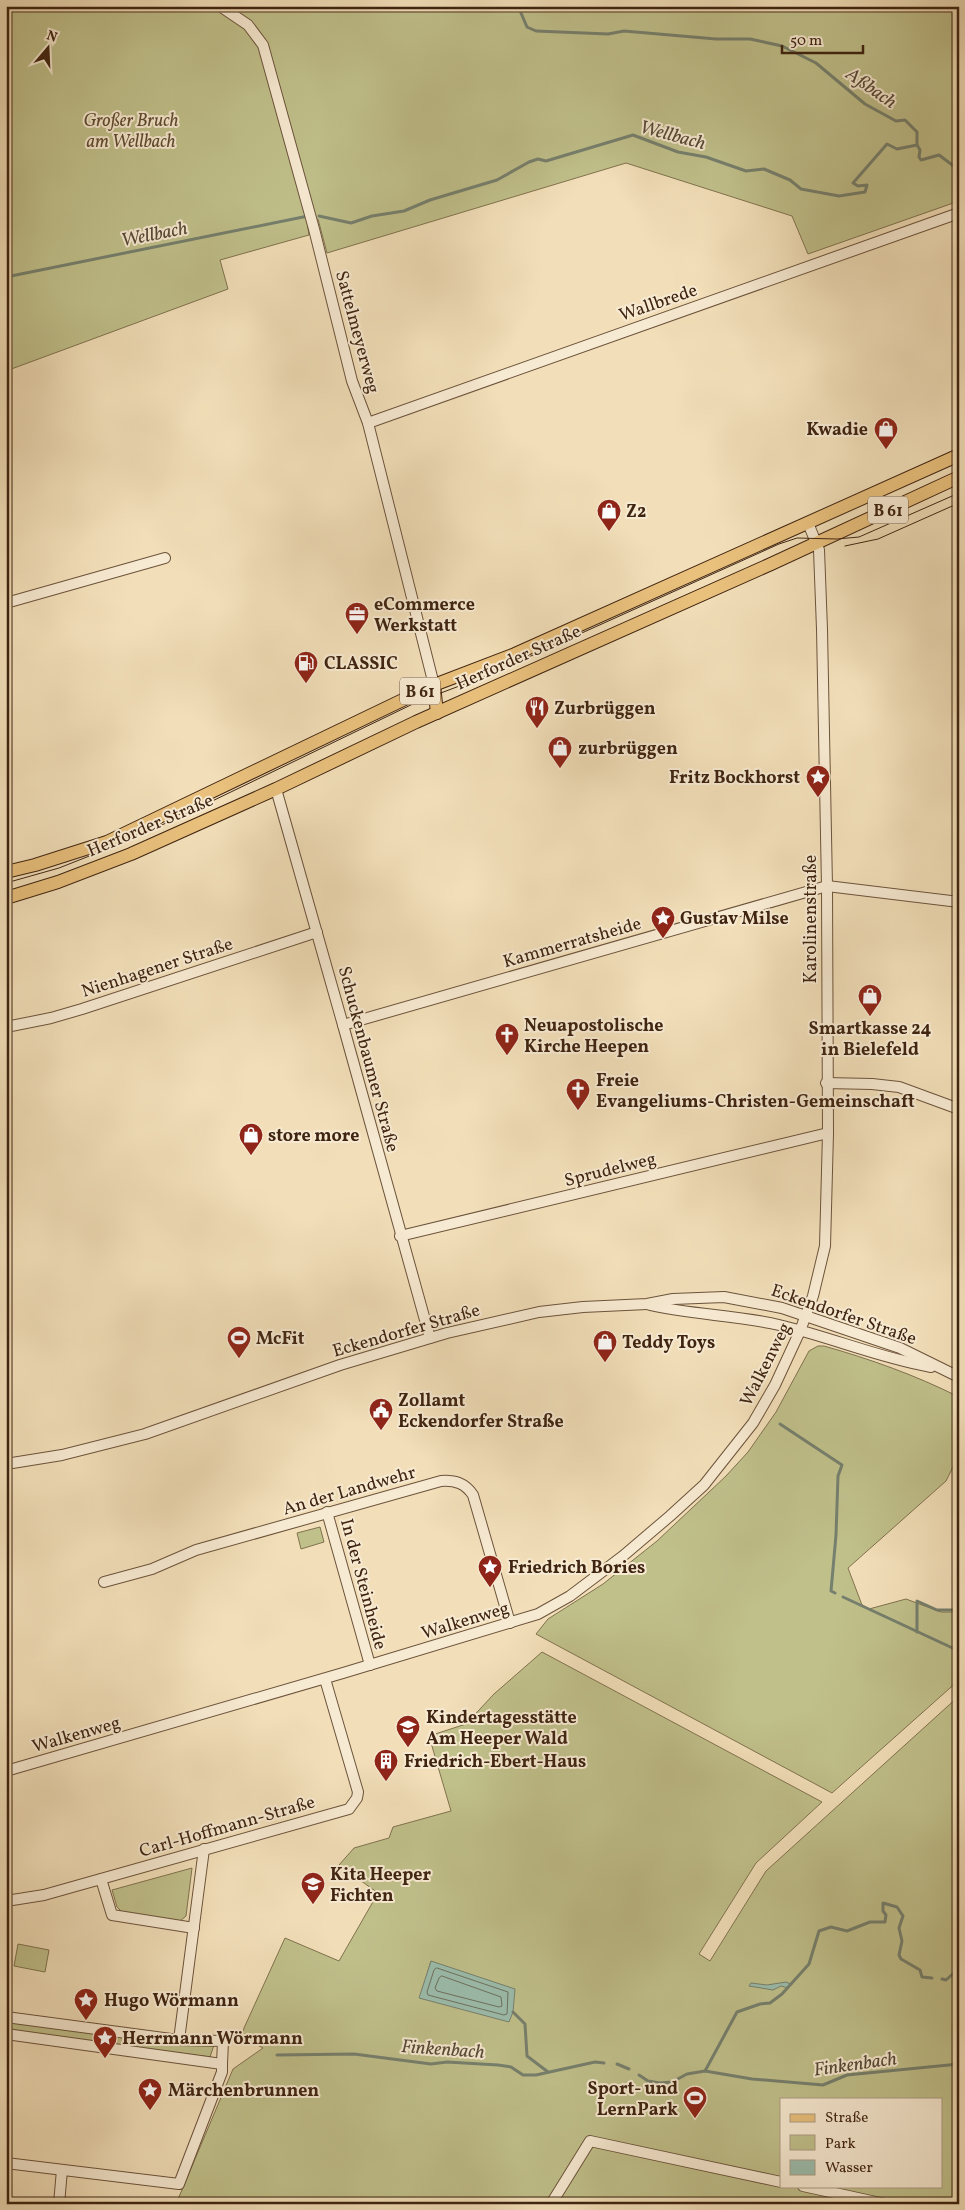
<svg xmlns="http://www.w3.org/2000/svg" width="965" height="2210" font-family="Vollkorn,serif">
<style>
.green{fill:#c0c08b;stroke:#80724e;fill-rule:evenodd}
.water{fill:#9bbdac;stroke:#76806e}
.lines{fill:none;stroke-linecap:round;stroke-linejoin:round}
.shore{stroke:#6d705e;stroke-width:1}
.stream{stroke:#76806e;stroke-width:3}
.minor-casing{stroke:#6c533b;stroke-width:12}
.major-casing{stroke:#3f2411;stroke-width:14}
.minor{stroke:#f7ead2;stroke-width:10}
.major{stroke:#e9c07c;stroke-width:12}
.tram{stroke:#3f2411;stroke-width:1}
.labels{text-anchor:middle;stroke-width:4;stroke-linejoin:round;paint-order:stroke}
.shield{fill:#f7ead2;stroke:#765f4b;stroke-width:1}
.shield-label{font-size:16px;font-weight:bold;fill:#3f2411}
.park-label{font-size:18px;font-style:italic;fill:#5f4b30;stroke:#f7ead2}
.street-label{font-size:18px;fill:#3f2411;stroke:#f7ead2}
.poi-label{font-size:18px;font-weight:bold;fill:#3f2411;stroke:#f7ead2;text-anchor:start}
.water-label{font-size:19px;font-style:italic;fill:#564a38;stroke:#f7ead2}
</style>
<rect width="100%" height="100%" fill="#f2dfb9"/>
<filter id="stains"><feTurbulence type="fractalNoise" baseFrequency=".004" numOctaves="4"/><feColorMatrix values="0 0 0 0 .2 0 0 0 0 .09 0 0 0 0 .02 0 0 0 .5 -.17"/></filter>
<radialGradient id="worn" r=".72"><stop offset=".6" stop-color="#630" stop-opacity="0"/><stop offset="1" stop-color="#630" stop-opacity=".3"/></radialGradient>
<g class="green">
<path d="M6,6H959V201L808,254L792,216L626,163L327,253L318,219L307,221L309,235L220,260L228,289L6,371Z"/>
<path d="M818,1346H824C870,1359 915,1375 959,1397V1455L946,1481L848,1568L862,1605L869,1609L906,1599L941,1612H959V1680L832,1793L536,1634L548,1619L603,1584L657,1541L726,1476L748,1452L776,1412L809,1351Z"/>
<path d="M320,1527L324,1542L301,1549L297,1533Z"/>
<path d="M542,1652L822,1802L756,1863L699,1954L710,1961L766,1871L959,1696V2204H176L233,2069L263,2048L242,2037L244,2028L285,1938L339,1961L378,1893L339,1865L354,1848L389,1838L393,1827L451,1811L429,1736L466,1724L494,1694ZM431,1961L443,2003L420,1998ZM781,2099H941V2186H781Z"/>
<path d="M192,1868L186,1916L179,1922L122,1912L117,1907L112,1890Z"/>
<path d="M18,1944L49,1950L45,1972L14,1966Z"/>
<path d="M6,2020L214,2045L210,2057L6,2031Z"/>
</g>
<g class="water">
<path d="M431,1961L515,1989L513,2012L509,2022L419,1998Z"/>
<path d="M786,1982L791,1984L788,1988L781,1986L773,1990L749,1986L751,1983L767,1985Z"/>
</g>
<g class="lines">
<g class="shore">
<path d="M437,1968L508,1992L507,2014L504,2015L428,1995L427,1992L434,1970Z"/>
<path d="M442,1976L501,1997L502,2006L499,2007L437,1991L435,1988L439,1978Z"/>
</g>
<g class="stream">
<path d="M518,6L527,27L536,31L608,34L624,31L716,39H750L782,46L816,63L865,104L896,121L905,120L917,132V145L920,150L919,157L921,160L939,155L959,170"/>
<path d="M319,216L351,223L372,216L404,211L430,200L497,180L529,162L538,159L546,161L633,135L678,152L706,157L746,171L764,169L790,180L801,189L839,196L865,192L867,185L858,186L853,183L887,144L897,149L917,145"/>
<path d="M6,277L308,216"/>
<path d="M780,1424L842,1465L838,1476L836,1535L831,1591L835,1593"/>
<path d="M843,1597L959,1651"/>
<path d="M917,1632V1601L937,1610H959"/>
<path d="M942,1979L946,1980L955,1972L959,1975"/>
<path d="M513,2012L525,2024L527,2056L548,2072"/>
<path d="M277,2055L354,2054L431,2064L447,2062L498,2065L511,2067L523,2075H536L595,2062L604,2063"/>
<path d="M617,2064L629,2069"/>
<path d="M705,2071L737,2012L760,2004L770,2003L782,1994L809,1964L819,1931L831,1927L847,1931L870,1922H885L886,1915L883,1911V1903L897,1907L903,1916L899,1928L902,1941L899,1955L901,1959L920,1970L922,1977L932,1978"/>
<path d="M639,2075L648,2081L660,2083L672,2082L687,2074L705,2071L752,2079L823,2085L847,2075L959,2064"/>
</g>
<defs>
<g id="minor">
<path d="M220,6L248,25L263,45L314,229L352,381L368,423L434,685"/>
<path d="M368,423L959,213"/>
<path d="M6,603L165,558"/>
<path d="M276,789L343,1025L430,1338"/>
<path d="M343,1025L827,886L959,902"/>
<path d="M6,1027L51,1018L82,1009L317,932"/>
<path d="M826,1083L872,1084L899,1087L959,1109"/>
<path d="M400,1236L828,1133"/>
<path d="M650,1305C693,1315 737,1315 779,1325C831,1337 879,1358 931,1367"/>
<path d="M6,1464L62,1455L145,1434L340,1365L447,1333L539,1312L583,1307L647,1304L673,1299L724,1297L782,1308L900,1348L959,1377"/>
<path d="M327,1512L370,1665"/>
<path d="M104,1582L152,1569L196,1550L441,1481C455,1480 465,1483 473,1495L510,1623"/>
<path d="M6,1771L343,1673L538,1614L570,1596L623,1556L670,1516L704,1485L753,1423L775,1385L800,1331L813,1296L825,1246L828,1133L827,886L822,629L819,550L808,523"/>
<path d="M101,1879L112,1915L194,1928"/>
<path d="M6,1901L44,1895L349,1809L357,1798L358,1792L325,1679"/>
<path d="M6,2017L179,2040L223,2041L222,2064L6,2034"/>
<path d="M179,2040L204,1849"/>
<path d="M6,2163L179,2184L222,2072V2064"/>
<path d="M803,2186L885,2204"/>
<path d="M59,2204L62,2170"/>
<path d="M551,2204L590,2141L781,2182"/>
</g>
<g id="major">
<path d="M434,685L437,713"/>
<path d="M6,872L35,865L107,842L434,685L515,654L959,455"/>
<path d="M6,898L58,882L131,854L276,789L416,722L771,564L959,477"/>
</g>
</defs>
<use href="#minor" class="minor-casing"/>
<use href="#major" class="major-casing"/>
<use href="#minor" class="minor"/>
<use href="#major" class="major"/>
<g class="tram">
<path d="M845,546L878,539L959,503"/>
<path d="M6,883L59,868L107,849L173,820L417,702L491,674L779,544L797,538L837,539L859,537L959,493"/>
</g>
</g>
<defs>
<symbol id="shop-pin" viewBox="-11 -11 22 30"><path d="M0 17L-7.5 6A9.5 9.5 0 1 1 7.5 6Z" fill="#8f2418" stroke="#f7ead2"/><path d="M-5-2.5h2.3a2.7 3.5 0 0 1 5.4 0H5L5.5 6h-11ZM-1.5-2.5h3a1.5 2.3 0 0 0-3 0Z" fill="#fff"/></symbol>
<symbol id="office-pin" viewBox="-11 -11 22 30"><path d="M0 17L-7.5 6A9.5 9.5 0 1 1 7.5 6Z" fill="#8f2418" stroke="#f7ead2"/><path d="M-6-3h4V-5.5h4V-3h4V5H-6ZM-1-4.5V-3h2v-1.5ZM-6 0V1H6V0Z" fill="#fff"/></symbol>
<symbol id="fuel-pin" viewBox="-11 -11 22 30"><path d="M0 17L-7.5 6A9.5 9.5 0 1 1 7.5 6Z" fill="#8f2418" stroke="#f7ead2"/><path d="M-5.5-6h7V0h2V4h1.3V-2.5L3-4.5l.8-.8L6-3V5H2.5V1h-1V6h-7ZM-4.2-4.7v3.2H.2V-4.7Z" fill="#fff"/></symbol>
<symbol id="restaurant-pin" viewBox="-11 -11 22 30"><path d="M0 17L-7.5 6A9.5 9.5 0 1 1 7.5 6Z" fill="#8f2418" stroke="#f7ead2"/><path d="M-5-6h1v4h1v-4h1v4h1v-4h1v5L-1.5 .5V6h-2V.5L-5-1ZM5-6V6H3V1.5H1.5Q1.5-4 5-6Z" fill="#fff"/></symbol>
<symbol id="sight-pin" viewBox="-11 -11 22 30"><path d="M0 17L-7.5 6A9.5 9.5 0 1 1 7.5 6Z" fill="#8f2418" stroke="#f7ead2"/><path d="M0-6L1.8-2.2L6-1.7L2.9 1.2L3.7 5.4L0 3.3L-3.7 5.4L-2.9 1.2L-6-1.7L-1.8-2.2Z" fill="#fff"/></symbol>
<symbol id="church-pin" viewBox="-11 -11 22 30"><path d="M0 17L-7.5 6A9.5 9.5 0 1 1 7.5 6Z" fill="#8f2418" stroke="#f7ead2"/><path d="M-1.2-6h2.4v3.5h3.3v2.4h-3.3V6h-2.4V-.1h-3.3v-2.4h3.3Z" fill="#fff"/></symbol>
<symbol id="stadium-pin" viewBox="-11 -11 22 30"><path d="M0 17L-7.5 6A9.5 9.5 0 1 1 7.5 6Z" fill="#8f2418" stroke="#f7ead2"/><path d="M0-5a6.5 5 0 1 0 0 10a6.5 5 0 1 0 0-10ZM-3.5-1.8h7v3.6h-7Z" fill="#fff"/></symbol>
<symbol id="civic-pin" viewBox="-11 -11 22 30"><path d="M0 17L-7.5 6A9.5 9.5 0 1 1 7.5 6Z" fill="#8f2418" stroke="#f7ead2"/><path d="M-.6-6.5H3V-4.5H.6V-3L4-1V1h2V6H-6V1h2V-1L-.6-3ZM-1.2 2.5V6h2.4V2.5Z" fill="#fff"/></symbol>
<symbol id="school-pin" viewBox="-11 -11 22 30"><path d="M0 17L-7.5 6A9.5 9.5 0 1 1 7.5 6Z" fill="#8f2418" stroke="#f7ead2"/><path d="M0-5L7-2L0 1L-7-2ZM-4 1L0 2.5L4 1V4Q0 6-4 4Z" fill="#fff"/></symbol>
<symbol id="building-pin" viewBox="-11 -11 22 30"><path d="M0 17L-7.5 6A9.5 9.5 0 1 1 7.5 6Z" fill="#8f2418" stroke="#f7ead2"/><path d="M-4-6H4V6H1V3H-1V6H-4ZM-2.5-4.3h1.7v1.8h-1.7ZM.8-4.3h1.7v1.8H.8ZM-2.5-1h1.7V.8h-1.7ZM.8-1h1.7V.8H.8Z" fill="#fff"/></symbol>
</defs>
<g fill-rule="evenodd">
<use href="#shop-pin" x="872" y="415" width="28" height="38"/>
<use href="#shop-pin" x="595" y="497" width="28" height="38"/>
<use href="#office-pin" x="343" y="600" width="28" height="38"/>
<use href="#fuel-pin" x="292" y="649" width="28" height="38"/>
<use href="#restaurant-pin" x="523" y="694" width="28" height="38"/>
<use href="#shop-pin" x="546" y="734" width="28" height="38"/>
<use href="#sight-pin" x="804" y="763" width="28" height="38"/>
<use href="#sight-pin" x="649" y="904" width="28" height="38"/>
<use href="#shop-pin" x="856" y="982" width="28" height="38"/>
<use href="#church-pin" x="493" y="1021" width="28" height="38"/>
<use href="#church-pin" x="564" y="1076" width="28" height="38"/>
<use href="#shop-pin" x="237" y="1121" width="28" height="38"/>
<use href="#stadium-pin" x="225" y="1324" width="28" height="38"/>
<use href="#shop-pin" x="591" y="1328" width="28" height="38"/>
<use href="#civic-pin" x="367" y="1396" width="28" height="38"/>
<use href="#sight-pin" x="476" y="1553" width="28" height="38"/>
<use href="#school-pin" x="394" y="1713" width="28" height="38"/>
<use href="#building-pin" x="372" y="1747" width="28" height="38"/>
<use href="#school-pin" x="299" y="1870" width="28" height="38"/>
<use href="#sight-pin" x="72" y="1986" width="28" height="38"/>
<use href="#sight-pin" x="91" y="2024" width="28" height="38"/>
<use href="#sight-pin" x="136" y="2076" width="28" height="38"/>
<use href="#stadium-pin" x="681" y="2084" width="28" height="38"/>
</g>
<g class="labels">
<g class="shield">
<rect x="868" y="496.5" width="40" height="27" rx="4"/>
<rect x="400" y="677.5" width="40" height="27" rx="4"/>
</g>
<g class="shield-label">
<text x="888" y="516">B 61</text>
<text x="420" y="697">B 61</text>
</g>
<g class="park-label">
<text x="131" y="126">Großer Bruch<tspan x="131" dy="21">am Wellbach</tspan></text>
</g>
<g class="street-label">
<text transform="translate(658 302) rotate(-19)" y="6">Wallbrede</text>
<text transform="translate(358 332) rotate(75)" y="6">Sattelmeyerweg</text>
<text transform="translate(518 657) rotate(-24)" y="6">Herforder Straße</text>
<text transform="translate(150 825) rotate(-23)" y="6">Herforder Straße</text>
<text transform="translate(810 919) rotate(-90)" y="6">Karolinenstraße</text>
<text transform="translate(572 942) rotate(-16)" y="6">Kammerratsheide</text>
<text transform="translate(157 967) rotate(-18)" y="6">Nienhagener Straße</text>
<text transform="translate(369 1059) rotate(75)" y="6">Schuckenbaumer Straße</text>
<text transform="translate(610 1169) rotate(-14)" y="6">Sprudelweg</text>
<text transform="translate(844 1314) rotate(19)" y="6">Eckendorfer Straße</text>
<text transform="translate(406 1330) rotate(-16)" y="6">Eckendorfer Straße</text>
<text transform="translate(765 1364) rotate(-63)" y="6">Walkenweg</text>
<text transform="translate(349 1490) rotate(-16)" y="6">An der Landwehr</text>
<text transform="translate(364 1584) rotate(75)" y="6">In der Steinheide</text>
<text transform="translate(465 1620) rotate(-17)" y="6">Walkenweg</text>
<text transform="translate(76 1734) rotate(-16)" y="6">Walkenweg</text>
<text transform="translate(227 1826) rotate(-16)" y="6">Carl-Hoffmann-Straße</text>
</g>
<g class="poi-label">
<text x="868" y="435" text-anchor="end">Kwadie</text>
<text x="626" y="517">Z2</text>
<text x="374" y="610">eCommerce<tspan x="374" dy="21">Werkstatt</tspan></text>
<text x="324" y="669">CLASSIC</text>
<text x="554" y="714">Zurbrüggen</text>
<text x="578" y="754">zurbrüggen</text>
<text x="800" y="783" text-anchor="end">Fritz Bockhorst</text>
<text x="680" y="924">Gustav Milse</text>
<text x="524" y="1031">Neuapostolische<tspan x="524" dy="21">Kirche Heepen</tspan></text>
<text x="870" y="1034" text-anchor="middle">Smartkasse 24<tspan x="870" dy="21">in Bielefeld</tspan></text>
<text x="596" y="1086">Freie<tspan x="596" dy="21">Evangeliums-Christen-Gemeinschaft</tspan></text>
<text x="268" y="1141">store more</text>
<text x="256" y="1344">McFit</text>
<text x="622" y="1348">Teddy Toys</text>
<text x="398" y="1406">Zollamt<tspan x="398" dy="21">Eckendorfer Straße</tspan></text>
<text x="508" y="1573">Friedrich Bories</text>
<text x="426" y="1723">Kindertagesstätte<tspan x="426" dy="21">Am Heeper Wald</tspan></text>
<text x="404" y="1767">Friedrich-Ebert-Haus</text>
<text x="330" y="1880">Kita Heeper<tspan x="330" dy="21">Fichten</tspan></text>
<text x="104" y="2006">Hugo Wörmann</text>
<text x="122" y="2044">Herrmann Wörmann</text>
<text x="678" y="2094" text-anchor="end">Sport- und<tspan x="678" dy="21">LernPark</tspan></text>
<text x="168" y="2096">Märchenbrunnen</text>
</g>
<g class="water-label">
<text transform="translate(872 87) rotate(35)" y="7">Aßbach</text>
<text transform="translate(673 134) rotate(15)" y="7">Wellbach</text>
<text transform="translate(154 233) rotate(-11)" y="7">Wellbach</text>
<text transform="translate(443 2048) rotate(4)" y="7">Finkenbach</text>
<text transform="translate(855 2063) rotate(-8)" y="7">Finkenbach</text>
</g>
</g>
<rect width="965" height="2210" fill="none" stroke="#f2dfb9" stroke-width="25"/>
<rect x="8" y="8" width="950" height="2195" fill="none" stroke="#3f2411" stroke-width="2.5"/>
<rect x="12" y="12" width="940" height="2185" fill="none" stroke="#3f2411"/>
<rect x="780" y="2098" width="162" height="90" fill="#f7ead2" stroke="#ad9b85"/>
<rect x="790" y="2114" width="25" height="8" fill="#e9c07c" stroke="#ad9b85"/>
<text x="825" y="2122" font-size="15" fill="#3f2411">Straße</text>
<rect x="790" y="2135" width="25" height="15" fill="#c0c08b" stroke="#ad9b85"/>
<text x="825" y="2148" font-size="15" fill="#3f2411">Park</text>
<rect x="790" y="2160" width="25" height="15" fill="#9bbdac" stroke="#ad9b85"/>
<text x="825" y="2172" font-size="15" fill="#3f2411">Wasser</text>
<g transform="translate(48 48) rotate(19)" stroke="#f7ead2" stroke-width="4" paint-order="stroke">
<path d="M0-4L9 19L0 12L-9 19Z" fill="#3f2411"/>
<text y="-8" font-size="14" font-weight="bold" text-anchor="middle" fill="#3f2411">N</text>
</g>
<path d="M782 45v8h81v-8" fill="none" stroke="#3f2411" stroke-width="2.5"/>
<text x="790" y="45" font-size="15" fill="#3f2411" stroke="#f7ead2" stroke-width="4" paint-order="stroke">50 m</text>
<rect width="100%" height="100%" filter="url(#stains)"/>
<rect width="100%" height="100%" fill="url(#worn)"/>
</svg>
